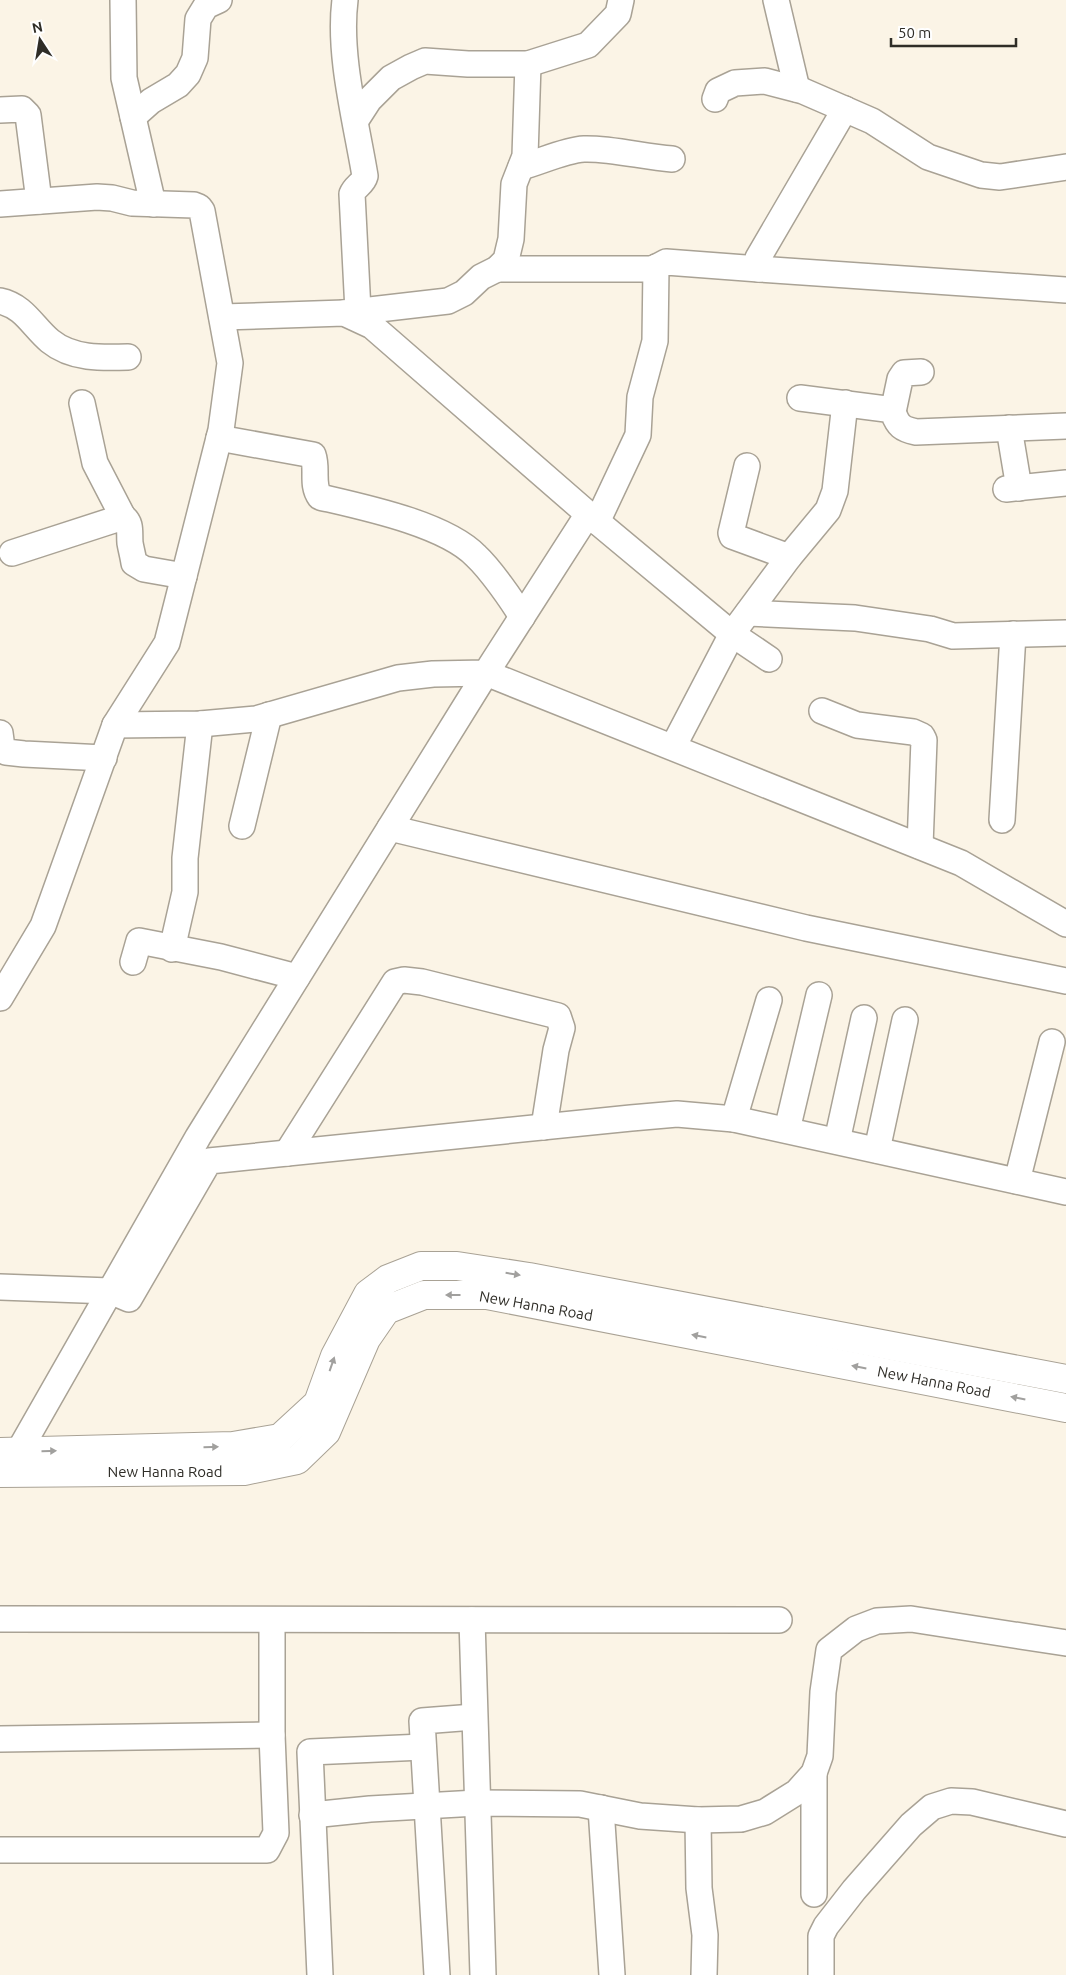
<svg xmlns="http://www.w3.org/2000/svg" width="1066" height="1975" font-family="Ubuntu,sans-serif">
<style>
.lines{fill:none;stroke-linecap:round;stroke-linejoin:round}
.minor-casing{stroke:#a9a295;stroke-width:28}
.major-casing{stroke:#a9a295;stroke-width:30}
.minor{stroke:#fff;stroke-width:25}
.major{stroke:#fff;stroke-width:28}
.oneway{fill:#a1a09e}
.labels{text-anchor:middle;stroke-width:5;stroke-linejoin:round;paint-order:stroke}
.street-label{font-size:15px;fill:#2f2d27;stroke:#fff}
</style>
<rect width="100%" height="100%" fill="#fbf4e6"/>
<g class="lines">
<defs>
<g id="minor">
<path d="M123,0L124,78L153,204"/>
<path d="M345,0C338,55 356,121 365,176C363,184 355,186 352,194L358,311"/>
<path d="M776,0L797,89"/>
<path d="M715,99L718,91L735,83L765,81L803,91L872,121L928,157L981,175L1000,177L1066,167"/>
<path d="M845,109L758,258L757,264L759,269L1066,290"/>
<path d="M0,110L22,109L28,115L39,201"/>
<path d="M133,117L151,101L178,85L188,74L195,58L198,19L206,6L219,0"/>
<path d="M356,120L369,100L391,78L411,67L425,61L468,64H528L588,45L618,14L621,0"/>
<path d="M521,167C540,162 565,150 584,149C611,148 644,157 672,159"/>
<path d="M0,204L97,197L112,198L132,203L194,205L199,207L202,211L230,363L221,430L167,643L115,725L43,926L0,998"/>
<path d="M497,269H653L666,262L759,269"/>
<path d="M0,301C24,306 33,327 50,341C72,359 102,358 128,357"/>
<path d="M344,313L448,301L464,293L481,277L497,269L506,260L511,239L514,184L525,156L528,64"/>
<path d="M222,317L344,313L372,326L588,514L732,634L769,659"/>
<path d="M800,398L886,409L893,412C898,426 902,429 916,432L1066,426"/>
<path d="M82,403L95,463L123,517"/>
<path d="M893,412L900,379L904,373L921,372"/>
<path d="M1009,428L1019,488"/>
<path d="M219,438L313,455C318,469 311,485 320,497C363,507 445,524 476,556C490,569 512,600 522,617"/>
<path d="M747,466L731,533L732,536L789,557"/>
<path d="M1006,489L1066,483"/>
<path d="M597,522L638,435L640,397L655,341L656,267"/>
<path d="M12,553L123,517C132,523 129,533 130,543C131,549 133,556 134,563L144,569L184,576"/>
<path d="M748,613L855,618L930,629L953,636L1066,633"/>
<path d="M822,711L857,725L913,732L922,736L924,740L920,846"/>
<path d="M115,725L200,724L256,719L398,678L433,674L486,673L588,514"/>
<path d="M0,733L2,748L6,752L24,754L104,758"/>
<path d="M673,747L732,634L789,557L828,510L835,491L845,403"/>
<path d="M1002,820L1013,634"/>
<path d="M242,826L269,715"/>
<path d="M390,828L806,928L1066,981"/>
<path d="M172,949L185,892V858L200,724"/>
<path d="M133,962L139,941L221,957L297,977"/>
<path d="M734,1119L769,1000"/>
<path d="M787,1130L819,995"/>
<path d="M837,1141L864,1018"/>
<path d="M877,1150L905,1020"/>
<path d="M287,1153L395,982L404,980L422,982L558,1016L562,1028L556,1050L544,1127"/>
<path d="M1017,1181L1052,1042"/>
<path d="M0,1287L110,1291L129,1299L209,1161L631,1118L677,1114L734,1119L1066,1192"/>
<path d="M12,1467L19,1451L198,1137L486,673L961,863L1066,924"/>
<path d="M0,1619L779,1620"/>
<path d="M472,1620L483,1975"/>
<path d="M0,1739L272,1735"/>
<path d="M814,1773V1894"/>
<path d="M601,1808L612,1975"/>
<path d="M312,1815L370,1809L477,1803L580,1804L640,1816L698,1820L741,1819L765,1812L797,1792L814,1773L820,1756L823,1692L829,1650L856,1629L877,1621L911,1619L1066,1643"/>
<path d="M698,1820L699,1888L705,1935L704,1975"/>
<path d="M0,1850H267L276,1833L272,1735V1620"/>
<path d="M320,1975L310,1752L423,1747"/>
<path d="M437,1975L422,1721L474,1717"/>
<path d="M821,1975V1936L826,1926L854,1890L911,1825L932,1807L951,1801L972,1802L1066,1824"/>
</g>
<g id="major">
<path d="M0,1452L233,1446L280,1438L318,1403L335,1356L368,1294L388,1279L421,1266H457L529,1277L1066,1379"/>
<path d="M0,1473L244,1471L297,1460L326,1432L366,1339L386,1310L424,1295H487L1066,1408"/>
</g>
</defs>
<use href="#minor" class="minor-casing"/>
<use href="#major" class="major-casing"/>
<use href="#minor" class="minor"/>
<use href="#major" class="major"/>
</g>
<defs><path id="oneway-solid" d="M-6-.8H1V-3.2L6.5 0L1 3.2V.8H-6Z" transform="scale(1.25)"/></defs>
<g class="oneway">
<use href="#oneway-solid" transform="translate(513 1274) rotate(9)"/>
<use href="#oneway-solid" transform="translate(453 1295) rotate(180)"/>
<use href="#oneway-solid" transform="translate(699 1336) rotate(-169)"/>
<use href="#oneway-solid" transform="translate(332 1364) rotate(-71)"/>
<use href="#oneway-solid" transform="translate(859 1367) rotate(-169)"/>
<use href="#oneway-solid" transform="translate(1018 1398) rotate(-169)"/>
<use href="#oneway-solid" transform="translate(211 1447) rotate(-1)"/>
<use href="#oneway-solid" transform="translate(49 1451) rotate(-1)"/>
</g>
<g class="labels">
<g class="street-label">
<text transform="translate(536 1306) rotate(10)" y="5">New Hanna Road</text>
<text transform="translate(934 1382) rotate(11)" y="5">New Hanna Road</text>
<text x="165" y="1477">New Hanna Road</text>
</g>
</g>
<g transform="translate(40 40) rotate(348)" stroke="#ffffff" stroke-width="4" paint-order="stroke">
<path d="M0-4L9 19L0 12L-9 19Z" fill="#2f2d27"/>
<text y="-8" font-size="14" font-weight="bold" text-anchor="middle" fill="#2f2d27">N</text>
</g>
<path d="M891 38v8h125v-8" fill="none" stroke="#2f2d27" stroke-width="2.5"/>
<text x="898" y="38" font-size="15" fill="#2f2d27" stroke="#ffffff" stroke-width="4" paint-order="stroke">50 m</text>
</svg>
